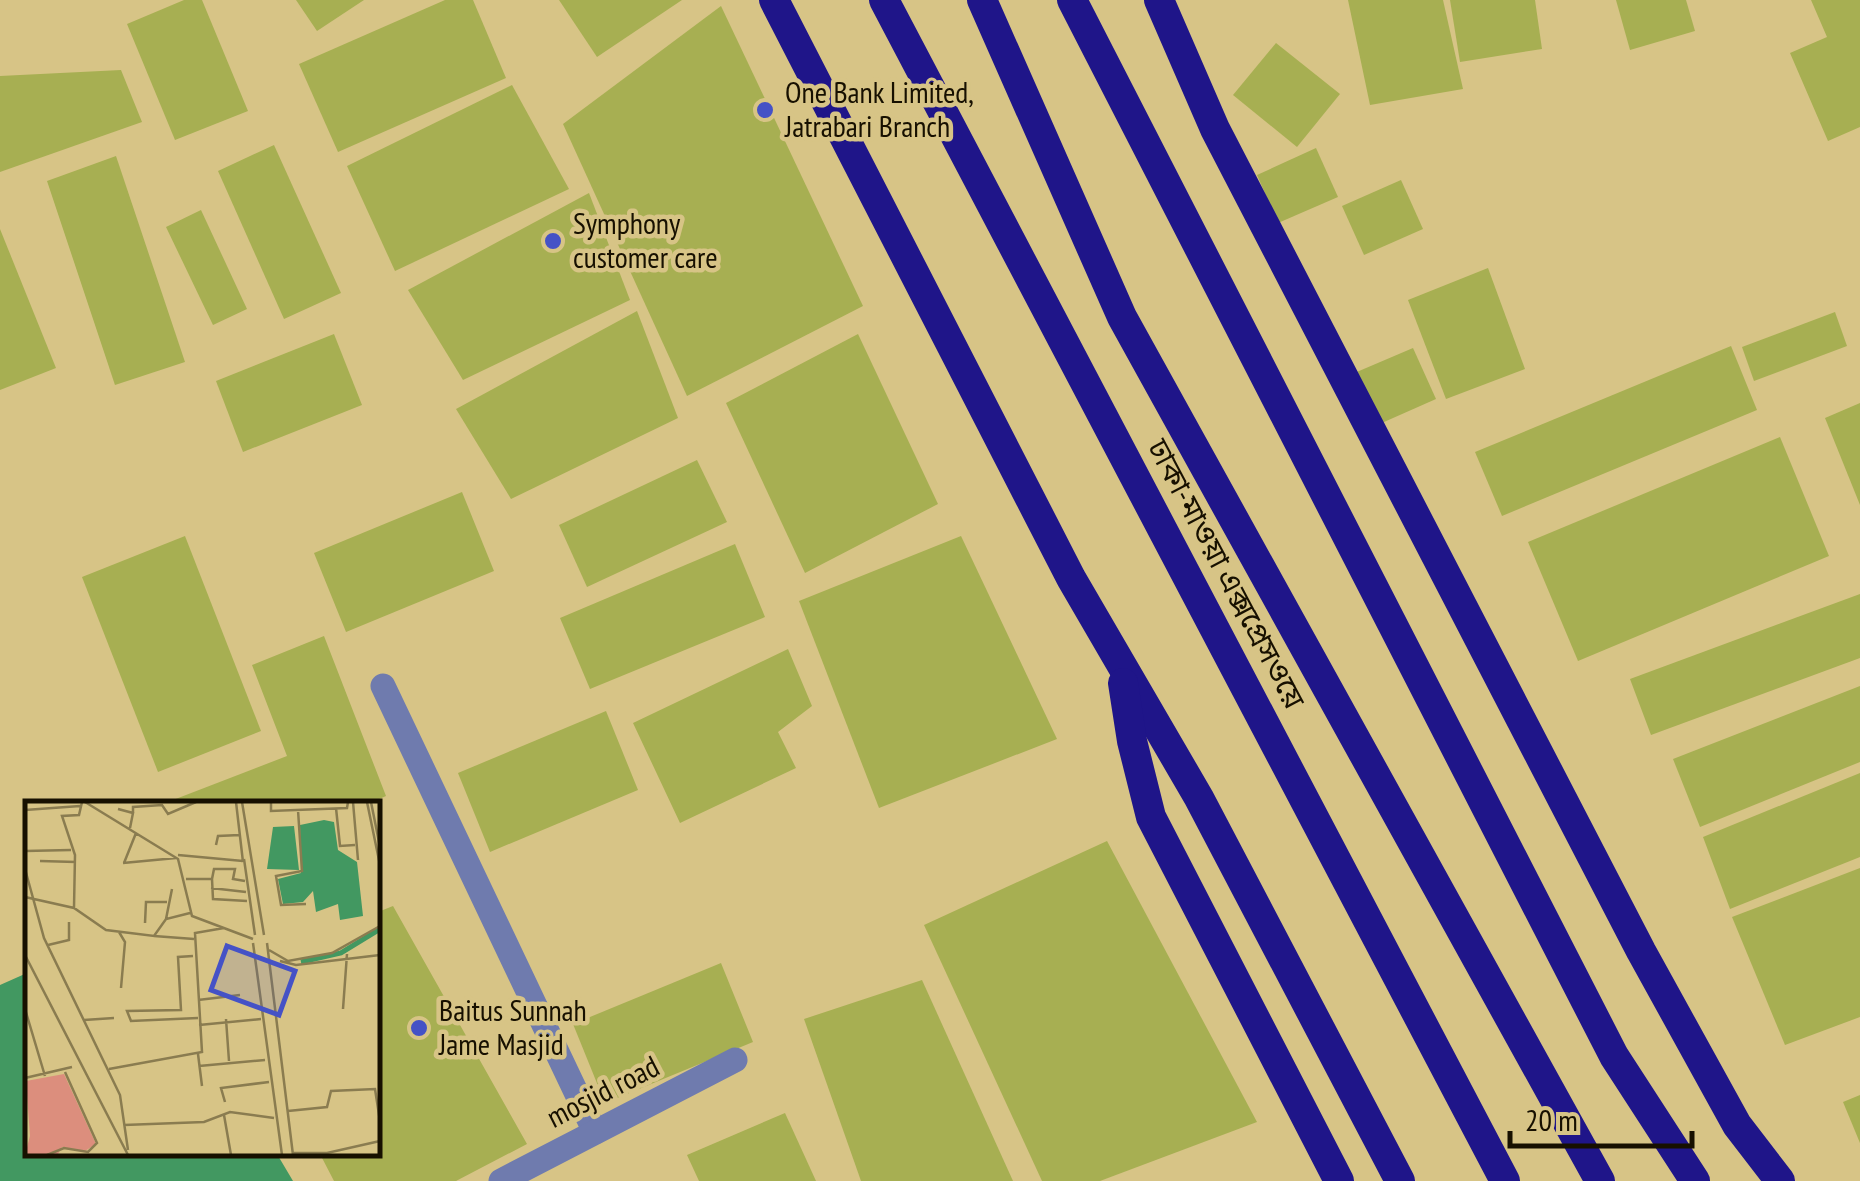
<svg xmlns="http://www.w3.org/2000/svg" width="1860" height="1181" font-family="'PT Sans Narrow','Noto Sans Bengali',sans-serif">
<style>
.water{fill:#429861}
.building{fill:#a7af52}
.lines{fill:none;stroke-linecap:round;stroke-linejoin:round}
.minor{stroke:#6f7bae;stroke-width:25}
.highway{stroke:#1f1589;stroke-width:30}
.poi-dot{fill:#4552c6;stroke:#d7c486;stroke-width:4}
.labels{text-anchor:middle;stroke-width:9;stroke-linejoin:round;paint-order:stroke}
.poi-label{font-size:30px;fill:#171000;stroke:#d7c486;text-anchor:start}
.street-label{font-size:30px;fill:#171000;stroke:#d7c486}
.inset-river{fill:none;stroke:#429861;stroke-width:5}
.inset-road{fill:none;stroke:#8a7c50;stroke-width:2.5}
.view{fill:#4552c6;fill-opacity:0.15;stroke:#4552c6;stroke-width:5}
.inset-edge{fill:none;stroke:#171000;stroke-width:5}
</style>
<rect width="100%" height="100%" fill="#d7c486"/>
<path class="water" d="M27,973L28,1154H277L293,1181H0V985Z"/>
<g class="building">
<path d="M184,0H202L248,111L175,140L127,24Z"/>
<path d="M296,0H364L317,31Z"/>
<path d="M445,0H473L506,78L338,152L299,64Z"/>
<path d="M559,0H682L597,57Z"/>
<path d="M1348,0H1443L1463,89L1370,105Z"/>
<path d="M1450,0H1535L1542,49L1460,62Z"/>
<path d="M1616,0H1686L1695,31L1630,50Z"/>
<path d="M1811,0H1860V127L1828,141L1790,53L1827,37Z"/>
<path d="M721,6L863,306L687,396L563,124Z"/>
<path d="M1276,43L1340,94L1297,147L1233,95Z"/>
<path d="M121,70L142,122L0,172V76Z"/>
<path d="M512,85L569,189L395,271L347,166Z"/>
<path d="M274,145L341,293L284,319L218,171Z"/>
<path d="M1316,148L1338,197L1278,223L1257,175Z"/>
<path d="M116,156L185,362L115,385L47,181Z"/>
<path d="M1401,180L1423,229L1364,255L1342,206Z"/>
<path d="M589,193L630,300L463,380L408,290Z"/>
<path d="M201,210L247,309L213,325L166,227Z"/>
<path d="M0,229L56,368L0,390Z"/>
<path d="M1488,268L1525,369L1446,399L1408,300Z"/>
<path d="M637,311L678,418L511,499L456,409Z"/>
<path d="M1835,312L1847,346L1754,381L1742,347Z"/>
<path d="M334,334L362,405L243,452L216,381Z"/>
<path d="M858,334L938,504L805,573L726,403Z"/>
<path d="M1731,346L1757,410L1502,516L1475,452Z"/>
<path d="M1413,348L1436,399L1375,426L1352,374Z"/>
<path d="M1860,403V505L1825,418Z"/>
<path d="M1780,437L1829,556L1578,661L1528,542Z"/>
<path d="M697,460L727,522L587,587L559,525Z"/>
<path d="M462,492L494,571L346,632L314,553Z"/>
<path d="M185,536L261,731L158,772L82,577Z"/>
<path d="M961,536L1057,739L879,808L799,601Z"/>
<path d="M735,544L765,617L590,689L560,618Z"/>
<path d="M1860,594V658L1651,735L1630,679Z"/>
<path d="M324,636L386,796L368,804H174L173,800L287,756L252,665Z"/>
<path d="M788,649L812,706L778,732L796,768L680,823L633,723Z"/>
<path d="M1860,686V762L1700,827L1673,759Z"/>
<path d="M606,711L638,790L490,852L458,773Z"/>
<path d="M1860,773V857L1730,909L1703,837Z"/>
<path d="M1107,841L1257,1122L1100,1181H1042L924,925Z"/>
<path d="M1860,868V1017L1785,1045L1732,917Z"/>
<path d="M393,906L527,1144L456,1181H334L320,1154H378V912Z"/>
<path d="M721,963L753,1042L605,1103L573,1024Z"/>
<path d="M922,980L1013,1181H861L804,1019Z"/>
<path d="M1860,1095V1143L1843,1102Z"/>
<path d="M785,1113L816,1181H699L687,1155Z"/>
</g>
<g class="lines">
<g class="minor">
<path d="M383,686L595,1132"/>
<path d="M501,1181L735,1060"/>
</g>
<g class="highway">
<path d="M774,0L1071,578L1199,798L1400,1181"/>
<path d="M884,0L1505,1181"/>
<path d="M982,0L1122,317L1600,1181"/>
<path d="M1072,0L1614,1056L1695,1181"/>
<path d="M1159,0L1215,129L1641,951L1737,1125L1780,1181"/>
<path d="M1123,683L1132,741L1151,817L1339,1181"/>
</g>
</g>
<g class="poi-dot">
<circle cx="765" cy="110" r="10"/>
<circle cx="553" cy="241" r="10"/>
<circle cx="419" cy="1028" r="10"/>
</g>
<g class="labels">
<g class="poi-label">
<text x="785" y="103">One Bank Limited,<tspan x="785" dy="34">Jatrabari Branch</tspan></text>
<text x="573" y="234">Symphony<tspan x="573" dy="34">customer care</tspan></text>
<text x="439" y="1021">Baitus Sunnah<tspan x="439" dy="34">Jame Masjid</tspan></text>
</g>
<g class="street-label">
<text transform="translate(1226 574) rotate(62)" y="10">ঢাকা-মাওয়া এক্সপ্রেসওয়ে</text>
<text transform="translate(603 1092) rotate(-27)" y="10">mosjid road</text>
</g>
</g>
<g transform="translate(25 801)">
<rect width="355" height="355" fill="#d7c486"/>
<path d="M39,273L71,343L60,350L37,346L33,353L0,354L5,335L1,280Z" fill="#dc8e7d"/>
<path d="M299,19L309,21L313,49L332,61L338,115L315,119L313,103L291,111L288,90L278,101L258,103L253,78L276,72L275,24ZM269,25L274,69L242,68L248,26Z" fill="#429861"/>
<path class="inset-river" d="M276,161L316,152L355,128"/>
<path class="inset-road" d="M60,1L153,58L167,115L228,138M211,1L218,61M217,1L239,134M246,1V10L322,7L323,1M328,1L333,59M342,1L355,64M346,1L355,46M311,7L315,45L330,44M93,8L108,12L105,27M0,9L55,5M273,9L277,70L251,75L256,104L281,103M108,12V6L137,4L143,13L171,1M191,44L193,35L215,34M0,50L46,49M153,54L218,60M219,58L230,134M15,60L51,61M98,62L151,57M99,62L111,32M0,68L19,137L95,294L103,349M161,78H187L189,68H210L208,78L220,80M187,78L188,98L222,100M186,87L221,91M0,96L49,107L81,129L129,135L141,118L165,112M49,107L50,54L37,15L54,14L57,1M141,118L147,88M120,122L121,101H142M94,131L100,141L96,187M129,135L169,138M228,142L257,354M242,142L268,354M23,144L44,139V121M244,149L263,160L307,152L355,125M0,154L103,354M168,155L153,156L156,209L102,210L106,220L173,217M255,160L271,164L355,154M173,199L215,194M0,208L20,275M318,208L322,153M201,218L204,260M59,219L89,217M174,224L236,218M173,253L177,285M174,265L240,259M84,268L177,251L170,132L199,127M0,277L47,266M0,283V336M200,301L196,287L244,281M263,310L302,306L306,290L350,288L355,320M199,314L206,354M99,324L179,321L205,311L249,317M268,352H302L355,340M22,354L39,347L63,351L72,342L40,271"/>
<path class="view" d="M202,145L270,170L254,214L186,189Z"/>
<rect width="355" height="355" class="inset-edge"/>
</g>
<path d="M1510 1131v15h182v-15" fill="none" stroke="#171000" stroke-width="5"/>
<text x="1525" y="1131" font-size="30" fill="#171000" stroke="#d7c486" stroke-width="8" paint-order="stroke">20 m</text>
</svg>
